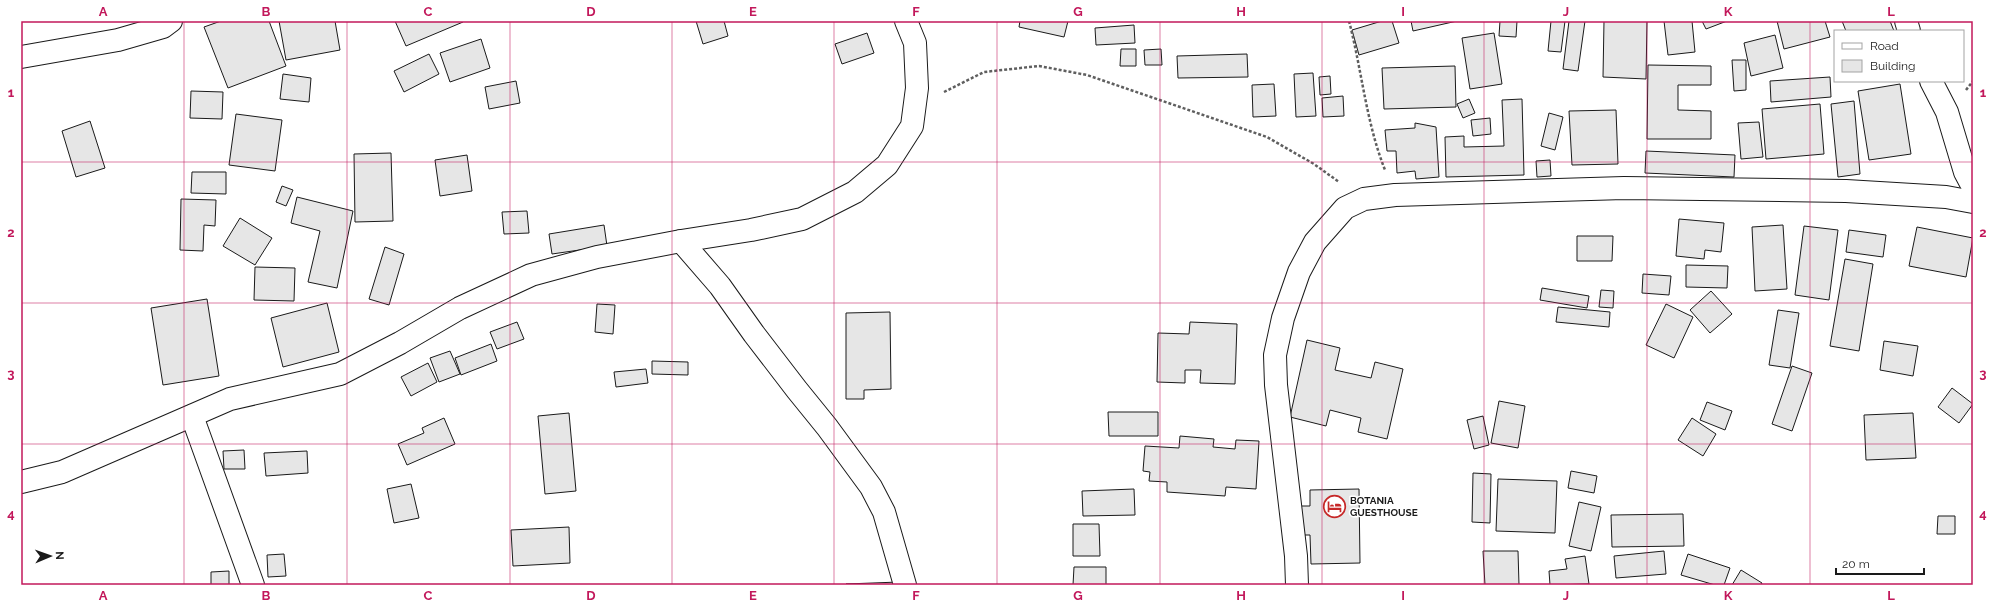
<svg xmlns="http://www.w3.org/2000/svg" width="1994" height="606" font-family="Raleway,sans-serif">
<style>
.building{fill:#e6e6e6;stroke:#1a1a1a}
.lines{fill:none;stroke-linecap:round;stroke-linejoin:round}
.minor-casing{stroke:#1a1a1a;stroke-width:24}
.path{stroke:#5f5f5f;stroke-width:2.5;stroke-dasharray:3 2;stroke-linecap:butt}
.minor{stroke:#fff;stroke-width:22}
.grid{fill:none;stroke:#c2185b;stroke-width:1;stroke-opacity:0.55}
.labels{text-anchor:middle;stroke-width:3;stroke-linejoin:round;paint-order:stroke}
.poi-label{font-size:10px;font-weight:bold;fill:#1a1a1a;stroke:#fff;text-anchor:start}
.neatline{fill:none;stroke:#c2185b;stroke-width:1.5}
.grid-label{font-size:13px;text-anchor:middle;font-weight:bold;fill:#c2185b}
</style>
<rect width="100%" height="100%" fill="#fff"/>
<g class="building">
<path d="M221,21H269L286,66L228,88L204,27Z"/>
<path d="M279,21H335L340,50L286,60Z"/>
<path d="M395,21H462L463,22L406,46Z"/>
<path d="M696,21H724L728,36L703,44Z"/>
<path d="M1020,21H1068L1064,37L1019,27Z"/>
<path d="M1382,21H1392L1399,43L1359,55L1352,30Z"/>
<path d="M1411,21H1457L1413,31Z"/>
<path d="M1500,21H1517L1516,37L1499,36Z"/>
<path d="M1551,21H1565L1561,52L1548,51Z"/>
<path d="M1569,21H1585L1578,71L1563,69Z"/>
<path d="M1604,21H1647L1646,79L1603,77Z"/>
<path d="M1664,21H1692L1695,52L1668,55Z"/>
<path d="M1702,21H1727L1706,29Z"/>
<path d="M1777,21H1825L1830,37L1784,49Z"/>
<path d="M1842,21H1890L1894,31H1846Z"/>
<path d="M1134,25L1135,43L1096,45L1095,28Z"/>
<path d="M867,33L874,53L842,64L835,44Z"/>
<path d="M1494,33L1502,84L1470,89L1462,38Z"/>
<path d="M1775,35L1783,68L1751,76L1744,43Z"/>
<path d="M481,39L490,68L450,82L440,53Z"/>
<path d="M1121,49H1136V66H1120Z"/>
<path d="M1161,49L1162,65H1145L1144,50Z"/>
<path d="M429,54L439,74L404,92L394,71Z"/>
<path d="M1247,54L1248,77L1178,78L1177,56Z"/>
<path d="M1732,60H1746V90L1734,91Z"/>
<path d="M1648,65L1711,66V85H1678V110L1711,111V139H1647Z"/>
<path d="M1455,66L1456,107L1384,109L1382,68Z"/>
<path d="M1313,73L1316,116L1296,117L1294,74Z"/>
<path d="M283,74L311,78L309,102L280,99Z"/>
<path d="M1330,76L1331,94L1320,95L1319,77Z"/>
<path d="M1830,77L1831,97L1771,102L1770,81Z"/>
<path d="M516,81L520,103L489,109L485,87Z"/>
<path d="M1274,84L1276,116L1253,117L1252,85Z"/>
<path d="M1900,84L1911,154L1869,160L1858,91Z"/>
<path d="M191,91L223,92L222,119L190,118Z"/>
<path d="M1343,96L1344,116L1323,117L1322,98Z"/>
<path d="M1469,99L1475,113L1463,118L1457,104Z"/>
<path d="M1522,99L1524,175L1446,177L1445,137L1464,136V147L1504,146L1502,100Z"/>
<path d="M1854,101L1860,174L1838,177L1831,104Z"/>
<path d="M1820,104L1824,154L1766,159L1762,109Z"/>
<path d="M1616,110L1618,164L1572,165L1569,111Z"/>
<path d="M1549,113L1563,117L1555,150L1541,146Z"/>
<path d="M236,114L282,120L275,171L229,165Z"/>
<path d="M1490,118L1491,134L1473,136L1471,120Z"/>
<path d="M90,121L105,168L76,177L62,131Z"/>
<path d="M1759,122L1763,157L1741,159L1738,123Z"/>
<path d="M1415,123L1436,127L1439,177L1416,179L1415,171L1397,173L1396,151H1387L1385,130L1415,128Z"/>
<path d="M1646,151L1735,155L1734,177L1645,173Z"/>
<path d="M391,153L393,221L355,222L354,154Z"/>
<path d="M467,155L472,191L440,196L435,160Z"/>
<path d="M1550,160L1551,176L1537,177L1536,161Z"/>
<path d="M192,172H226V194L191,193Z"/>
<path d="M282,186L293,190L286,206L276,202Z"/>
<path d="M297,197L353,211L337,288L308,282L320,231L291,223Z"/>
<path d="M181,199L216,200L215,226L204,225L203,251L180,250Z"/>
<path d="M527,211L529,233L504,234L502,212Z"/>
<path d="M240,218L272,238L255,265L223,246Z"/>
<path d="M1679,219L1724,223L1721,252L1705,250L1704,259L1676,256Z"/>
<path d="M604,225L607,246L552,254L549,234Z"/>
<path d="M1783,225L1787,289L1755,291L1752,227Z"/>
<path d="M1804,226L1838,230L1829,300L1795,295Z"/>
<path d="M1917,227L1973,238L1966,277L1909,266Z"/>
<path d="M1849,230L1886,235L1883,257L1846,252Z"/>
<path d="M1577,236H1613L1612,261H1577Z"/>
<path d="M385,247L404,254L389,305L369,299Z"/>
<path d="M1845,259L1873,264L1859,351L1830,346Z"/>
<path d="M1686,265L1728,266L1727,288L1686,287Z"/>
<path d="M255,267L295,268L294,301L254,300Z"/>
<path d="M1643,274L1671,276L1669,295L1642,293Z"/>
<path d="M1542,288L1589,296L1587,308L1540,300Z"/>
<path d="M1601,290L1614,291L1613,308L1599,307Z"/>
<path d="M1711,291L1732,314L1710,333L1690,310Z"/>
<path d="M207,299L219,376L163,385L151,308Z"/>
<path d="M327,303L339,352L283,367L271,318Z"/>
<path d="M597,304L615,305L613,334L595,332Z"/>
<path d="M1666,304L1693,317L1674,358L1646,345Z"/>
<path d="M1558,307L1610,312L1609,327L1556,322Z"/>
<path d="M1778,310L1799,313L1790,368L1769,365Z"/>
<path d="M890,312L891,389L864,390V399H846V313Z"/>
<path d="M517,322L524,339L497,349L490,332Z"/>
<path d="M1190,322L1237,324L1235,384L1200,383L1201,370H1185V383L1157,382L1158,333L1189,334Z"/>
<path d="M1307,340L1340,348L1335,370L1371,378L1375,362L1403,369L1387,439L1358,432L1361,418L1330,410L1326,426L1290,417Z"/>
<path d="M1884,341L1918,346L1913,376L1880,370Z"/>
<path d="M491,344L497,361L461,375L455,358Z"/>
<path d="M450,351L460,374L439,382L430,358Z"/>
<path d="M652,361L688,362V375L652,374Z"/>
<path d="M428,363L437,382L411,396L401,377Z"/>
<path d="M1792,366L1812,373L1792,431L1772,424Z"/>
<path d="M646,369L648,383L616,387L614,372Z"/>
<path d="M1952,388L1973,404L1959,423L1938,407Z"/>
<path d="M1499,401L1525,406L1518,448L1491,443Z"/>
<path d="M1707,402L1732,411L1725,430L1700,420Z"/>
<path d="M1108,412H1158V436H1109Z"/>
<path d="M569,413L576,491L545,494L538,416Z"/>
<path d="M1913,413L1916,458L1866,460L1864,415Z"/>
<path d="M1483,416L1489,445L1474,449L1467,420Z"/>
<path d="M444,418L455,444L407,465L398,444L424,433L422,428Z"/>
<path d="M1692,418L1716,434L1703,456L1678,440Z"/>
<path d="M1180,436L1214,439L1213,447L1235,449L1236,440L1259,441L1256,489L1226,487L1225,496L1167,492V482L1149,481L1150,472L1143,471L1145,446L1179,448Z"/>
<path d="M244,450L245,469H224L223,451Z"/>
<path d="M307,451L308,473L266,476L264,453Z"/>
<path d="M1571,471L1597,476L1594,493L1568,488Z"/>
<path d="M1473,473L1491,474L1490,523L1472,522Z"/>
<path d="M1498,479L1557,481L1555,533L1496,531Z"/>
<path d="M411,484L419,518L394,523L387,489Z"/>
<path d="M1134,489L1135,515L1083,516L1082,491Z"/>
<path d="M1359,489L1360,563L1311,564L1310,535H1302L1301,506H1310V490Z"/>
<path d="M1579,502L1601,507L1591,551L1569,546Z"/>
<path d="M1683,514L1684,546L1612,547L1611,515Z"/>
<path d="M1938,516H1955V534H1937Z"/>
<path d="M1073,524H1099L1100,556H1073Z"/>
<path d="M569,527L570,563L513,566L511,530Z"/>
<path d="M1483,551H1518L1519,585H1485Z"/>
<path d="M1664,551L1666,574L1616,578L1614,556Z"/>
<path d="M284,554L286,576L268,577L267,555Z"/>
<path d="M1688,554L1730,568L1724,585H1715L1681,575Z"/>
<path d="M1585,556L1589,584L1550,585L1549,571L1567,569L1565,559Z"/>
<path d="M1074,567H1106V585H1073Z"/>
<path d="M1741,570L1762,583L1761,585H1732Z"/>
<path d="M229,571V585H211V572Z"/>
<path d="M899,582V585L846,584Z"/>
</g>
<g class="lines">
<defs>
<g id="minor">
<path d="M1906,21L1909,31"/>
<path d="M21,57L118,40L163,27L171,21"/>
<path d="M1931,81L1947,112L1965,172L1973,187"/>
<path d="M681,241L720,286L754,334L797,390L827,427L871,487L884,512L905,585"/>
<path d="M192,416L253,585"/>
<path d="M21,482L62,472L230,399L340,374L400,343L460,308L531,275L597,257L681,241L751,230L802,219L855,192L887,165L912,126L917,88L915,43L906,21"/>
<path d="M1297,585L1296,556L1276,385L1275,355L1283,318L1299,272L1315,242L1345,208L1364,199L1395,195L1624,188L1846,191L1946,197L1973,202"/>
</g>
</defs>
<use href="#minor" class="minor-casing"/>
<g class="path">
<path d="M1349,21C1362,71 1366,122 1385,170"/>
<path d="M1966,90L1973,81"/>
<path d="M944,92L984,72L1039,66L1087,75L1267,137L1314,164L1339,182"/>
</g>
<use href="#minor" class="minor"/>
</g>
<path class="grid" d="M184,21V585M347,21V585M510,21V585M672,21V585M834,21V585M997,21V585M1160,21V585M1322,21V585M1484,21V585M1647,21V585M1810,21V585M21,162H1973M21,303H1973M21,444H1973"/>
<defs>
<symbol id="hotel-ring" viewBox="-11 -11 22 22"><circle r="9.5" fill="#fff" stroke="#c62828" stroke-width="1.5"/><path d="M-6-4.5h1.5V1H6V5H4.5V3h-9V5H-6ZM-4 0a1.8 1.8 0 1 1 3.6 0ZM.5 0V-2.5h3Q6-2.5 6 0Z" fill="#c62828"/></symbol>
</defs>
<g fill-rule="evenodd">
<use href="#hotel-ring" x="1322" y="494" width="25" height="25"/>
</g>
<g class="labels">
<g class="poi-label">
<text x="1350" y="504">BOTANIA<tspan x="1350" dy="12">GUESTHOUSE</tspan></text>
</g>
</g>
<rect width="1994" height="606" fill="none" stroke="#ffffff" stroke-width="44"/>
<rect x="1834" y="30" width="130" height="52" fill="#ffffff" stroke="#a3a3a3"/>
<rect x="1842" y="43" width="20" height="6" fill="#ffffff" stroke="#a3a3a3"/>
<text x="1870" y="50" font-size="12" fill="#1a1a1a">Road</text>
<rect x="1842" y="60" width="20" height="12" fill="#e6e6e6" stroke="#a3a3a3"/>
<text x="1870" y="70" font-size="12" fill="#1a1a1a">Building</text>
<g transform="translate(50 556) rotate(88)" stroke="#ffffff" stroke-width="3" paint-order="stroke">
<path d="M0-3L7 15L0 10L-7 15Z" fill="#1a1a1a"/>
<text y="-6" font-size="11" font-weight="bold" text-anchor="middle" fill="#1a1a1a">N</text>
</g>
<path d="M1836 568v6h88v-6" fill="none" stroke="#1a1a1a" stroke-width="2"/>
<text x="1842" y="568" font-size="12" fill="#1a1a1a" stroke="#ffffff" stroke-width="3" paint-order="stroke">20 m</text>
<rect x="22" y="22" width="1950" height="562" class="neatline"/>
<g class="grid-label">
<text x="103" y="16">A</text>
<text x="266" y="16">B</text>
<text x="428" y="16">C</text>
<text x="591" y="16">D</text>
<text x="753" y="16">E</text>
<text x="916" y="16">F</text>
<text x="1078" y="16">G</text>
<text x="1241" y="16">H</text>
<text x="1403" y="16">I</text>
<text x="1566" y="16">J</text>
<text x="1728" y="16">K</text>
<text x="1891" y="16">L</text>
<text x="11" y="97">1</text>
<text x="1983" y="97">1</text>
<text x="11" y="237">2</text>
<text x="1983" y="237">2</text>
<text x="11" y="378">3</text>
<text x="1983" y="378">3</text>
<text x="11" y="518">4</text>
<text x="1983" y="518">4</text>
<text x="103" y="600">A</text>
<text x="266" y="600">B</text>
<text x="428" y="600">C</text>
<text x="591" y="600">D</text>
<text x="753" y="600">E</text>
<text x="916" y="600">F</text>
<text x="1078" y="600">G</text>
<text x="1241" y="600">H</text>
<text x="1403" y="600">I</text>
<text x="1566" y="600">J</text>
<text x="1728" y="600">K</text>
<text x="1891" y="600">L</text>
</g>
</svg>
